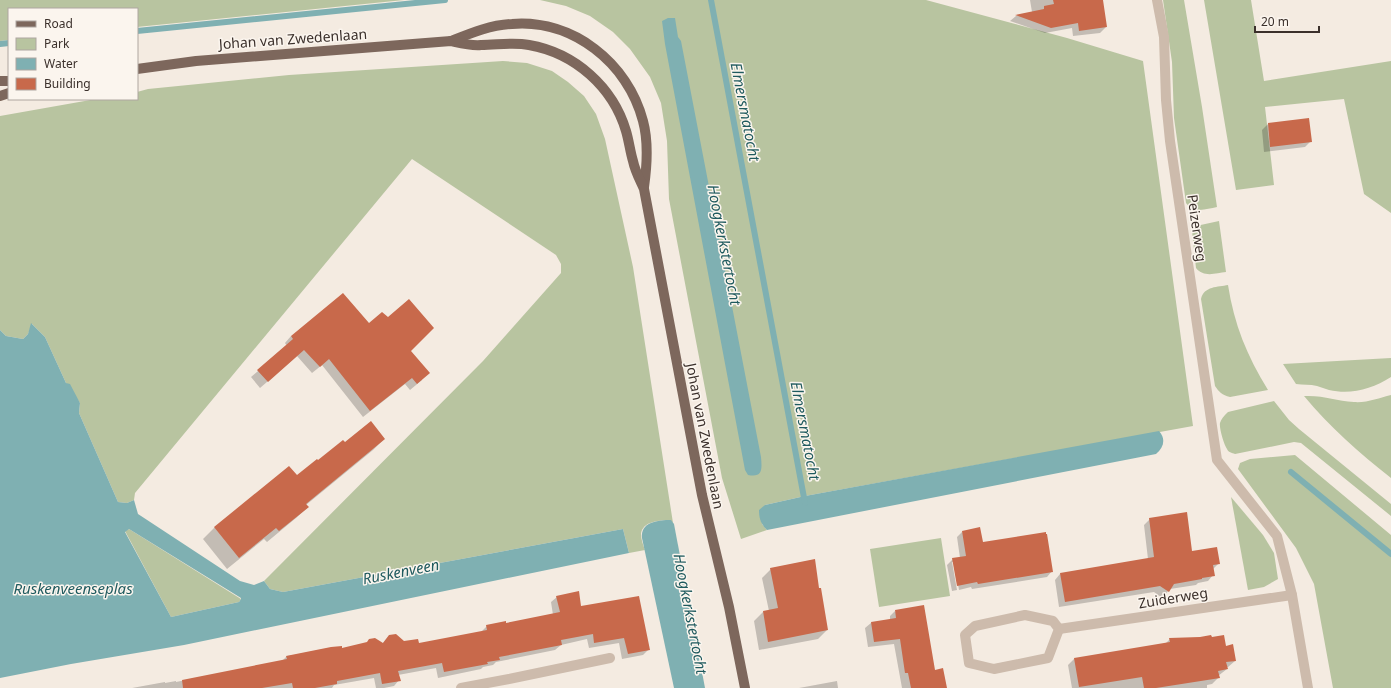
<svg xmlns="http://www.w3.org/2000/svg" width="1391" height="688" font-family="'Noto Sans',sans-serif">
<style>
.green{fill:#b8c4a0}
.water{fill:#7fb0b2;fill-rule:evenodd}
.shadow{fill:#0003}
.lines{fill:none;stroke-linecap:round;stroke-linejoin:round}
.stream{stroke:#7fb0b2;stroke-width:6}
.building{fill:#c8694b}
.minor{stroke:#cdbbac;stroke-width:10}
.major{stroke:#7d675c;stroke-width:10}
.labels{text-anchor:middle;stroke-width:3;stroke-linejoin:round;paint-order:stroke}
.street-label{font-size:14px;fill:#3b302b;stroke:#fbf5ee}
.water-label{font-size:15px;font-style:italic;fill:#1f5a5e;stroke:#fbf5ee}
</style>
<rect width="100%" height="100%" fill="#f4ebe1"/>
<g class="green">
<path d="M0,0H404L137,27V9H9V40L0,41Z"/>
<path d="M540,0H926L1067,38L1143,61L1193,426L805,496L765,505L762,524L767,530L741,539L722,478L669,199L667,141L661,103L650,77L630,49L613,32L590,16L566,6Z"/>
<path d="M1163,0H1184L1202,107L1217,207C1206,209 1194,214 1186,203L1174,118L1172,62Z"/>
<path d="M1204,0H1251L1264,81L1391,61V213L1364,194L1344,99L1265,107L1274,185L1236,190Z"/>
<path d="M503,61L527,63L552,71L568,82L584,96L596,114L605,139L633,267L673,523L670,520C661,520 642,521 641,534C641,539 643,545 645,550L629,553L623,529L283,592L270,589L264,581L483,361L561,273V264L556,255L412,159L135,493L134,500L127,503L118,502L79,413L80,403L66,383L45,337L32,324L28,334L23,339L6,336L0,330V116L96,99H137V92L148,89L289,75Z"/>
<path d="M1219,221L1226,272C1216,273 1204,278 1196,268L1192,231L1196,226Z"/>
<path d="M1228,285C1234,324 1247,356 1268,390L1230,397C1222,395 1219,392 1215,386L1201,299C1204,286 1218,287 1228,285Z"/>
<path d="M1391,358V377C1372,389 1351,395 1329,390C1325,389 1321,387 1317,386C1310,384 1303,385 1296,384L1283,364Z"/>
<path d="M1391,395V478C1359,453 1330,427 1304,396C1324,395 1336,401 1354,402C1367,403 1379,398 1391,395Z"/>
<path d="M1274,401L1289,420L1299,429L1391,504V516L1301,443L1294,442L1235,454C1232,453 1228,452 1227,449C1224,445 1219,428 1220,423C1221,419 1224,416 1228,412Z"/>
<path d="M1295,455L1391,535V688H1333L1314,584L1296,548L1238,469L1240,463L1250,459Z"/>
<path d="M1231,497L1263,535L1274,553L1278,579L1264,587L1248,590Z"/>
<path d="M129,529L241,599L239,602L171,617L125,531Z"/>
<path d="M941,538L950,596L879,607L870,549Z"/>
</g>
<g class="water">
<path d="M668,18H675L678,37L681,41L761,457C762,469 763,478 748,475L745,470L665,44L662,21Z"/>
<path d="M31,323L45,337L66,383L70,384L80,403L79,413L118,502L127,503L134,500L138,514L240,581L254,585L264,581L270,589L283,592L623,529L629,553L184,645L71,664L0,678V330L6,336L23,339L28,334ZM129,529L241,598V599L239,602L171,617L125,532Z"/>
<path d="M1159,431C1166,439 1164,447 1156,454L767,530C761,524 759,519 759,510L765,505L805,496Z"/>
<path d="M671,520L674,524L705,688H674L642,538C640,522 658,520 671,520Z"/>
</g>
<g class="shadow">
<path d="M1030,0H1102L1106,27L1100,33L1073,36L1072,28L1045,33L1010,21L1016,16L1032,12Z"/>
<path d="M1308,119L1311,141L1305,147L1264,152L1262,130L1268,124Z"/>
<path d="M388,318L410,351L422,380L410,390L405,384L363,417L322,365L312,373L297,356L260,388L251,377L287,346L285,343L291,336L368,325Z"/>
<path d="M384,439L373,450L306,505L308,507L296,518L267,542L264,539L227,569L203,539L214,528L289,467L297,477L345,443Z"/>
<path d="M1150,519L1192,552L1219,563L1213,569V575L1208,581L1198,583L1196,585L1170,589L1162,598L1154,592L1059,607L1055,580L1060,574L1148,559L1144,525Z"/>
<path d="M962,532L982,543L1052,571L1047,577L972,589L971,587L959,590L954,562H952L957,590L952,591L947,565L953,559L960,558L957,537Z"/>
<path d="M771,569L818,589L827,630L818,639L759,650L754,621L763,612L769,611L762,578Z"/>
<path d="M557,597L580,607L649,649L643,655L622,659L619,643L589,648L587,639L561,645L555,650L496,662L493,665L483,667L481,669L438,678L436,668L398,675L399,680L394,686L384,688H376L374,678L334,685L332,688H132L165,682V683L176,681V682L282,661L287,656L382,644L389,636L404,642L418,644L481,632L487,626L505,624L553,615L551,602Z"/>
<path d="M895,611L934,671L946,688H902L894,644L868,647L865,628L871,623L890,620V616Z"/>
<path d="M1170,639L1225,647L1235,661L1228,667H1226L1227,669L1218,676L1219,677L1212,684L1207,685V688H1072L1068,665L1074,659L1165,644Z"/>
<path d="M837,681L838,688H799Z"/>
</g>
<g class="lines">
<g class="stream">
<path d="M711,0L805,503"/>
<path d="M137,31L445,0"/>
<path d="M0,44L9,43"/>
<path d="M1291,472L1391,554"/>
</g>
</g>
<g class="building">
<path d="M1053,0H1103L1107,27L1079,31L1078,23L1051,28L1015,15L1044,9V6L1054,4Z"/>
<path d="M1309,118L1312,142L1270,147L1268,123Z"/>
<path d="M343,293L369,323L382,312L388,317L409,299L434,328L411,351L430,373L417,384L412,378L370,411L329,359L320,367L304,350L268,382L257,370L293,339L291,336Z"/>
<path d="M371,421L385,439L306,504L309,507L279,531L276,528L239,558L214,527L289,466L297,475L317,459L318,460L343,440L345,442Z"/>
<path d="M1187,512L1192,551L1217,547L1220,564L1213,565L1215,576L1202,578V579L1174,584L1169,592L1160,586L1065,602L1060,573L1154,557L1149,518Z"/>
<path d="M980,527L983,542L1046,532V534H1047L1053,572L978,584L977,582L957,586L952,558L966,556L962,531Z"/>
<path d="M815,559L819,588H821L828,630L768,642L763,611L778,608L770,568Z"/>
<path d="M579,591L581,606L639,596L650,650L628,654L624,638L594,643L593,634L561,640L562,645L499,657L500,660L487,662L488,664L444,672L442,663L398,671L401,681L382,684L380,673L337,681V684L315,688H293L292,683L262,688H183L182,680L287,659L286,656L331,647L342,646V648L367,642L369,639L375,638L383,643L389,635L396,634L404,641L418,639L419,643L487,630L486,625L506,621V623L560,612L556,596Z"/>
<path d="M924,605L935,670L943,668L947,688H911L908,673H905L900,639L874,642L871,622L896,618L895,610Z"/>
<path d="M1211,635L1212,637L1224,635L1226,646L1233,644L1236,661L1226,662L1228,669L1218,671L1220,678L1156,688H1144L1142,677L1079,687L1074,658L1170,642L1169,638L1200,637Z"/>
</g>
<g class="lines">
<g class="minor">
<path d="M1157,0L1164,37L1166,100L1170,141L1217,460L1277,536L1292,595L1308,688"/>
<path d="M1025,615L1053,621L1059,629L1048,658L994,669L969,663L965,635L975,626Z"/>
<path d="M1059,629L1292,595"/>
<path d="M461,688L509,679L610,658"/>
</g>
<g class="major">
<path d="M451,41C471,33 490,25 512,24C573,19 628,63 643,121C649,143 647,166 644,187"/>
<path d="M137,69L196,61L451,41C460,43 471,46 481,45C497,45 513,42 529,45C575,53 613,87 626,131C629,141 630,151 633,161C635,171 640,180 644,189L702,495L729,607L745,688"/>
<path d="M0,81H9"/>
<path d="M0,96L9,93"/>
</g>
</g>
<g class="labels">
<g class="street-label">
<text transform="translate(293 39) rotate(-4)" y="5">Johan van Zwedenlaan</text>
<text transform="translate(1197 228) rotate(82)" y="5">Peizerweg</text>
<text transform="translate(705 436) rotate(79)" y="5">Johan van Zwedenlaan</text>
<text transform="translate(1173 598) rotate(-9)" y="5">Zuiderweg</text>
</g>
<g class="water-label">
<text transform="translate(745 112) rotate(79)" y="5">Elmersmatocht</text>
<text transform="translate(724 245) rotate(79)" y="5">Hoogkerkstertocht</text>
<text transform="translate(805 431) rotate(79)" y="5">Elmersmatocht</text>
<text transform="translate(401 572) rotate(-11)" y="5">Ruskenveen</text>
<text x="73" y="594">Ruskenveenseplas</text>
<text transform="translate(690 614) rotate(79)" y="5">Hoogkerkstertocht</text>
</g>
</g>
<rect x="8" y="8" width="130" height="92" fill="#fbf5ee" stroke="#aea6a0"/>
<rect x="16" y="21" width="20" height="6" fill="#7d675c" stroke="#aea6a0"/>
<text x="44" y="28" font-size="12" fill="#3b302b">Road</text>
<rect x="16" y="38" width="20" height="12" fill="#b8c4a0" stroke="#aea6a0"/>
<text x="44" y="48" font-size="12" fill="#3b302b">Park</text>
<rect x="16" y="58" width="20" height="12" fill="#7fb0b2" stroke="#aea6a0"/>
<text x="44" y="68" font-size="12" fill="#3b302b">Water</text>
<rect x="16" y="78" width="20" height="12" fill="#c8694b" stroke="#aea6a0"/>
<text x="44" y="88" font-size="12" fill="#3b302b">Building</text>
<path d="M1255 26v6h64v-6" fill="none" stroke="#3b302b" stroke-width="2"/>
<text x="1261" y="26" font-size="12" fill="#3b302b" stroke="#fbf5ee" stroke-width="3" paint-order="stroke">20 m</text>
</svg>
